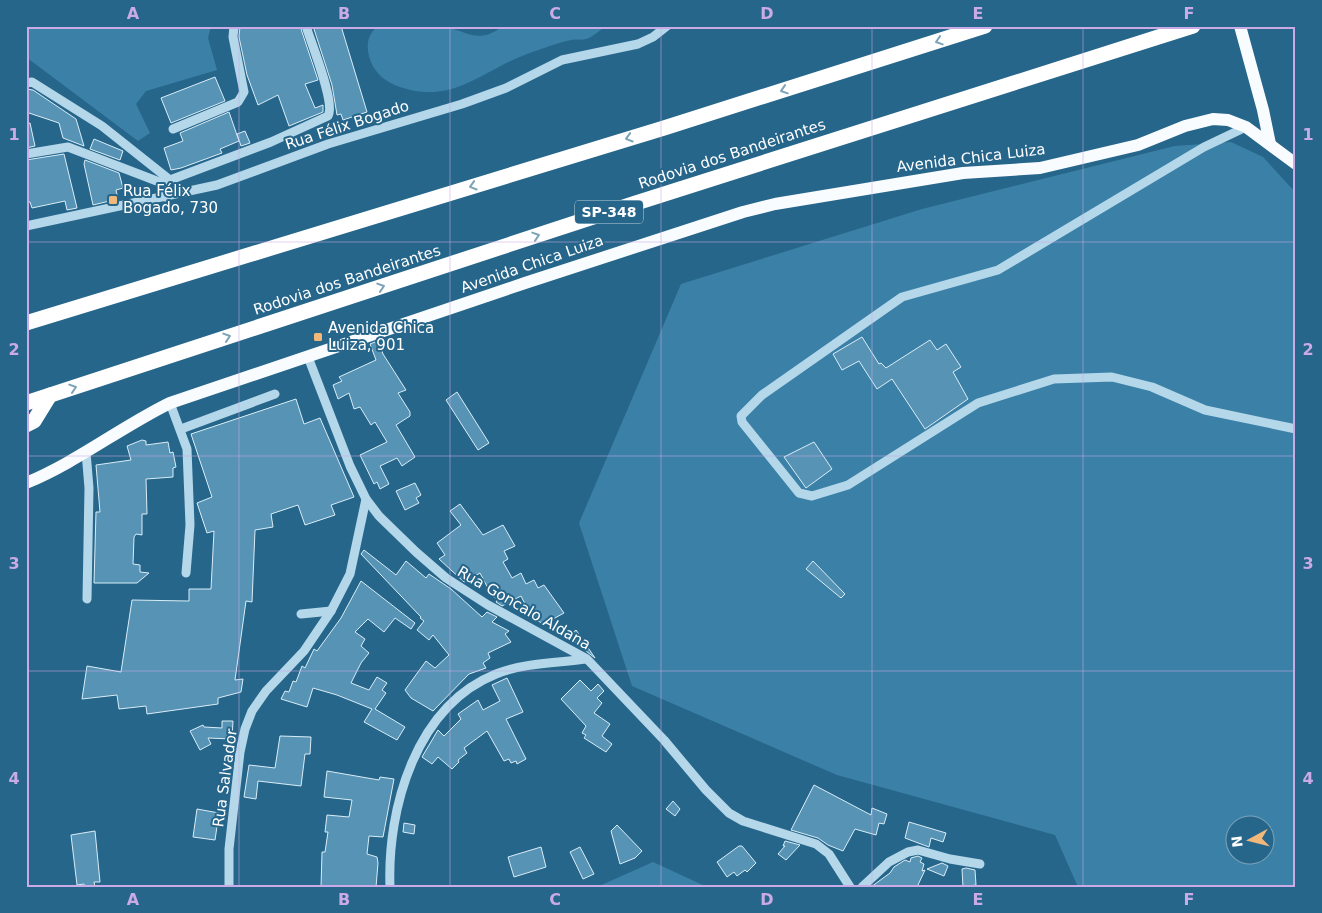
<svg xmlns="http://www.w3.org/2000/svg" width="1322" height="913" font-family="'DejaVu Sans',sans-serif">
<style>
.green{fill:#3b81a7;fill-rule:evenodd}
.building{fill:#5793b5;stroke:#d9edf7}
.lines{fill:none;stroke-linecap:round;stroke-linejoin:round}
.minor{stroke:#b5d7ea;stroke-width:9}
.major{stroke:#f8fcfe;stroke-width:12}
.highway{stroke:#fff;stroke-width:15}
.oneway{stroke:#7da3b9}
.grid{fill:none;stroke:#caabe5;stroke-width:1;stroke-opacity:0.55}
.poi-dot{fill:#f2b87a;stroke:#27668b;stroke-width:2}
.labels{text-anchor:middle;stroke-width:4;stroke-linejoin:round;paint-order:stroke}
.shield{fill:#27668b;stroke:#bed1dc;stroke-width:1}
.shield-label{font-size:14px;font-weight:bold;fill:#fff}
.street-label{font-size:15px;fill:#fff;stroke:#27668b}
.poi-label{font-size:15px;fill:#fff;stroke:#27668b;text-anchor:start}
.neatline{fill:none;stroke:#caabe5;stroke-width:2}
.grid-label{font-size:16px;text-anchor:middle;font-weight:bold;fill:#caabe5}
</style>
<rect width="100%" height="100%" fill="#27668b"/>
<g class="green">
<path d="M26,26H211L208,38L217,70L146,91L136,104L150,133L138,141L26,57Z"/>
<path d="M378,26C398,26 421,23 441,26C467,30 477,46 503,26H606C600,30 593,37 586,39C582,40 576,39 571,40C557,43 541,49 527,54C481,71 453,105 400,87C385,82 373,72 369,56C366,44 368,34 378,26Z"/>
<path d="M1231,142L1263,157L1296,193V887H1078L1055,835L837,775L632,686L579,523L681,284L922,209L1175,146ZM1234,826H1264V856H1234Z"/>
<path d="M653,862L707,887H597Z"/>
</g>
<g class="building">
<path d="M240,26H300L318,80L305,84L315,108L323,105V112L289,126L278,95L258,105L247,75L239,37Z"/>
<path d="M313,26H341L367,112L343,120L341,114L337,115L332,85Z"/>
<path d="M215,77L225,101L171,123L161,98Z"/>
<path d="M26,89L33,90L76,119L84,146L63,138L59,123L26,112Z"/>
<path d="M229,112L239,141L220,149L222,153L181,168L171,170L164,148L183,141L180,133Z"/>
<path d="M30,123L35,146L26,148V124Z"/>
<path d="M245,131L250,143L241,146L237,134Z"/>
<path d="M94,139L123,151L120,160L90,149Z"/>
<path d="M64,154L77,208L67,210L65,201L32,208L30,202H26V160Z"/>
<path d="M85,160L119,173L123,188L116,190L118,199L93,205L84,164Z"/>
<path d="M862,337L879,364L881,363L886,368L930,340L937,350L946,344L961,367L953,372L968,399L925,429L892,379L877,389L859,361L842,370L833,354Z"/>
<path d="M375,342L378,346L380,345L383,354L406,390L398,393L410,412V416L396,425L415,457L402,466L397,458L380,466L389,484L380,489L377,482L374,484L360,455L387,442L375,422L371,425L360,407L354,409L349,393L338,399L333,385L342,381L339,377L376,360L370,344Z"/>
<path d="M457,392L489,443L478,450L446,400Z"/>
<path d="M296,399L304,424L320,418L354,497L331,505L335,515L305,525L298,505L271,514L273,527L255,530L252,602L246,601L235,680L243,679L241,692L218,698V704L147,714L146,706L119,709L117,695L82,699L87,666L121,672L132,600L189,601V589H211L214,531L207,533L197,503L212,497L191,434Z"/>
<path d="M142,440L146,441V445L168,442L170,453L173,452L176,467L173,468V477L146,479L147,514H142V535L136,534L134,537L133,564L140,565V572L149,573L137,583H94L96,512H100L96,465L131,460L127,446Z"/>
<path d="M814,442L832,469L806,488L784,457Z"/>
<path d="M415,483L421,495L416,498L419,503L405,510L396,491Z"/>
<path d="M460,504L483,535L503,525L515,546L504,551L508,559L503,562L512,578L521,573L526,584L534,580L538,588L544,585L564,613L544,624L532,618L521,596L502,606L496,602L498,599L492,596L480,573L464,582L439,559L445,555L437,543L461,525L450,511Z"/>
<path d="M364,550L396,575L406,561L426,578L429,574L451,589L482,617L487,612L497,617L492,622L509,631L505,634L511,642L488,653L490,658L483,663L486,668L469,674L433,711L411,698L405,690L426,661L435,668L449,655L433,635L429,640L417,630L424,621L420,618L421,617L361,554Z"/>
<path d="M813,561L845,594L841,598L806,569Z"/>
<path d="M361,581L415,623L411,629L395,618L384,632L368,619L355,632L365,639L361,646L369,653L361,663L351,683L369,690L377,677L387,683L382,690L386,693L375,709L405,727L397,740L364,722L372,709L337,695L313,688L307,707L281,699L285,691L289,692L293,681L296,682L302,666L305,668L314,649L317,651L341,618Z"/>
<path d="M576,630L595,658L568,637Z"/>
<path d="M507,678L523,712L506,719L526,759L517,764L516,761L511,763L509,759L504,761L487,731L464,748L467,753L458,760L459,762L452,769L438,757L432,764L422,757L438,730L444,736L461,719L458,714L478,700L483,710L500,701L492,685Z"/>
<path d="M580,680L591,691L598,684L604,691L597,698L602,703L594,713L610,724L602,736L612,744L606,752L584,738L586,735L582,733L586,726L561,699Z"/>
<path d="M222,721H233L232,739L208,738L211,744L200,750L190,731L203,725L204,727L222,728Z"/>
<path d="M280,736L311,737L310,754H305L301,786L258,781L256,799L244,797L249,765L275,768Z"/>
<path d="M327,771L379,780L380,777L394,779L383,837L369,836L367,854L377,857L378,863L376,887H321L322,852H325L328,832H325L327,815L349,817L352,800L324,797Z"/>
<path d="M814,785L871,815L872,808L887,814L884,824L879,823L876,835L855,829L843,851L828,845L818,838L791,830Z"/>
<path d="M673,801L680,809L675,816L666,809Z"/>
<path d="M197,809L219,813L215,840L193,837Z"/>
<path d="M909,822L946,833L943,842L931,838L929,847L905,838Z"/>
<path d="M404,823L415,825L414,834L403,832Z"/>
<path d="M617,825L642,851L635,858L620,864L611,831Z"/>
<path d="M95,831L100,882H94L95,887H85L84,884L77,885L71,835Z"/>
<path d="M785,841L800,845L786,860L778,854L785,846H783Z"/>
<path d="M739,846H742L756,863L747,872L745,870L737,876L734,872L727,877L717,862Z"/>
<path d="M541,847L546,867L514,877L508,857Z"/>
<path d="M580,847L594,874L583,879L570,852Z"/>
<path d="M918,856L922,858L920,862L924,864L922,871L925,870L917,887H871L890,873L894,867L905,860L910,862L911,858Z"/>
<path d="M942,863L948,866L944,876L927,869Z"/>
<path d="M966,868L975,870L976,885L963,887L962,869Z"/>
</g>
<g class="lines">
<g class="minor">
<path d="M26,83L32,82L102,126L170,180"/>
<path d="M1246,127L1204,147L998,270L902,297L762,395L741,416L742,422L799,493L812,496L848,485L978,403L1054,379L1112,377L1152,387L1205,410L1296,429"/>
<path d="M173,129L238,102L244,92L233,37L234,26"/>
<path d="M26,154L68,147L162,183L165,197"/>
<path d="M162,183L271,142L328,116C336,103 311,43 306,26"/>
<path d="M26,226L217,185L328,144L462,104L506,88L562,60L638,44L653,37L667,26"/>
<path d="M308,357L350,466L366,499L379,516L416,552L446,578L488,605L587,659L664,740L706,790L729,813L743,821L816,844L829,854L850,887"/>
<path d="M170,403L187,449L190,525L186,573"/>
<path d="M181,429L275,394"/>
<path d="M86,452L89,488L87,599"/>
<path d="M301,614L331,611"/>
<path d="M229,887V849L240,752L245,729L252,711L266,691L304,651L331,611L350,574L366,499"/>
<path d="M390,887C387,808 416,706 496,674C523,663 557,663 586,659"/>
<path d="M862,887L889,862L908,852L918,850L950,859L980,864"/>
</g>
<g class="major">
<path d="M1240,26L1263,110L1270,144"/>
<path d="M26,483C77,462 121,427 170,403L525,283L743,212L775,204L963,173L1040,168L1138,145L1185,126L1213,119L1228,120L1246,127L1296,164"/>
</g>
<g class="highway">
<path d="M26,323L664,128L985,26"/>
<path d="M26,403L636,203L1193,26"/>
<path d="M26,425L34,421L50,395"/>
</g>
</g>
<defs><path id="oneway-chevron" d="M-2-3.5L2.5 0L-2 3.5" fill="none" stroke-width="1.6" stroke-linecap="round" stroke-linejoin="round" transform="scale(1.25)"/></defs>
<g class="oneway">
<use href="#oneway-chevron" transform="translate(939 41) rotate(162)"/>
<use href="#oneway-chevron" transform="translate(784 90) rotate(162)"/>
<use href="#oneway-chevron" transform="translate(629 138) rotate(163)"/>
<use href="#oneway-chevron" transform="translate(473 186) rotate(163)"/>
<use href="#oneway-chevron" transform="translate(536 236) rotate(-18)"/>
<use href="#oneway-chevron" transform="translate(381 287) rotate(-18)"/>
<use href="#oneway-chevron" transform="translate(227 337) rotate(-18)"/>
<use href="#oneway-chevron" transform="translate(73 388) rotate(-18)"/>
</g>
<path class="grid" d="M239,26V887M450,26V887M661,26V887M872,26V887M1083,26V887M26,242H1296M26,456H1296M26,671H1296"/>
<g class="poi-dot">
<rect x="108" y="195" width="10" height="10" rx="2.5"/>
<rect x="313" y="332" width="10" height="10" rx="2.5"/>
</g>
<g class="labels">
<rect class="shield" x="575" y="200.5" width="68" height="23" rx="4"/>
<g class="shield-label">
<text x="609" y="217">SP-348</text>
</g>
<g class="street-label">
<text transform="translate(347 125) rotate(-18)" y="5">Rua Félix Bogado</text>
<text transform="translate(732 154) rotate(-18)" y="5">Rodovia dos Bandeirantes</text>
<text transform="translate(971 158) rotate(-7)" y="5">Avenida Chica Luiza</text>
<text transform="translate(532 264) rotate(-19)" y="5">Avenida Chica Luiza</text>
<text transform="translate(347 280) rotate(-18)" y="5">Rodovia dos Bandeirantes</text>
<text transform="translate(524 608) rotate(30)" y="5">Rua Goncalo Aldana</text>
<text transform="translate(225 778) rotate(-82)" y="5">Rua Salvador</text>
</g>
<g class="poi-label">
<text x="123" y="196">Rua Félix<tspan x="123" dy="17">Bogado, 730</tspan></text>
<text x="328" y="333">Avenida Chica<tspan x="328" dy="17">Luiza, 901</tspan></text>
</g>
</g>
<rect width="1322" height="913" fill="none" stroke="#27668b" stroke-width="55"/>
<g transform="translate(1250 840) rotate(263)"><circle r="24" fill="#27668b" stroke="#7da3b9"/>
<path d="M0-4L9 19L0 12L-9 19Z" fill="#f2b87a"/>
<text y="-8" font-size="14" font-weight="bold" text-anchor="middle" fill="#ffffff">N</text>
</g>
<rect x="28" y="28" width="1266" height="858" class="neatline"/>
<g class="grid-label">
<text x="133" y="19">A</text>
<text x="344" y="19">B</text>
<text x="555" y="19">C</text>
<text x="767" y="19">D</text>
<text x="978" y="19">E</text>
<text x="1189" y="19">F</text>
<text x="14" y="140">1</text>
<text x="1308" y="140">1</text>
<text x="14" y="355">2</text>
<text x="1308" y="355">2</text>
<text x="14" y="569">3</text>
<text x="1308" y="569">3</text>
<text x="14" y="784">4</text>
<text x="1308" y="784">4</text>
<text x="133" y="905">A</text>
<text x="344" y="905">B</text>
<text x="555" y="905">C</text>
<text x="767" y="905">D</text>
<text x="978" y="905">E</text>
<text x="1189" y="905">F</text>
</g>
</svg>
